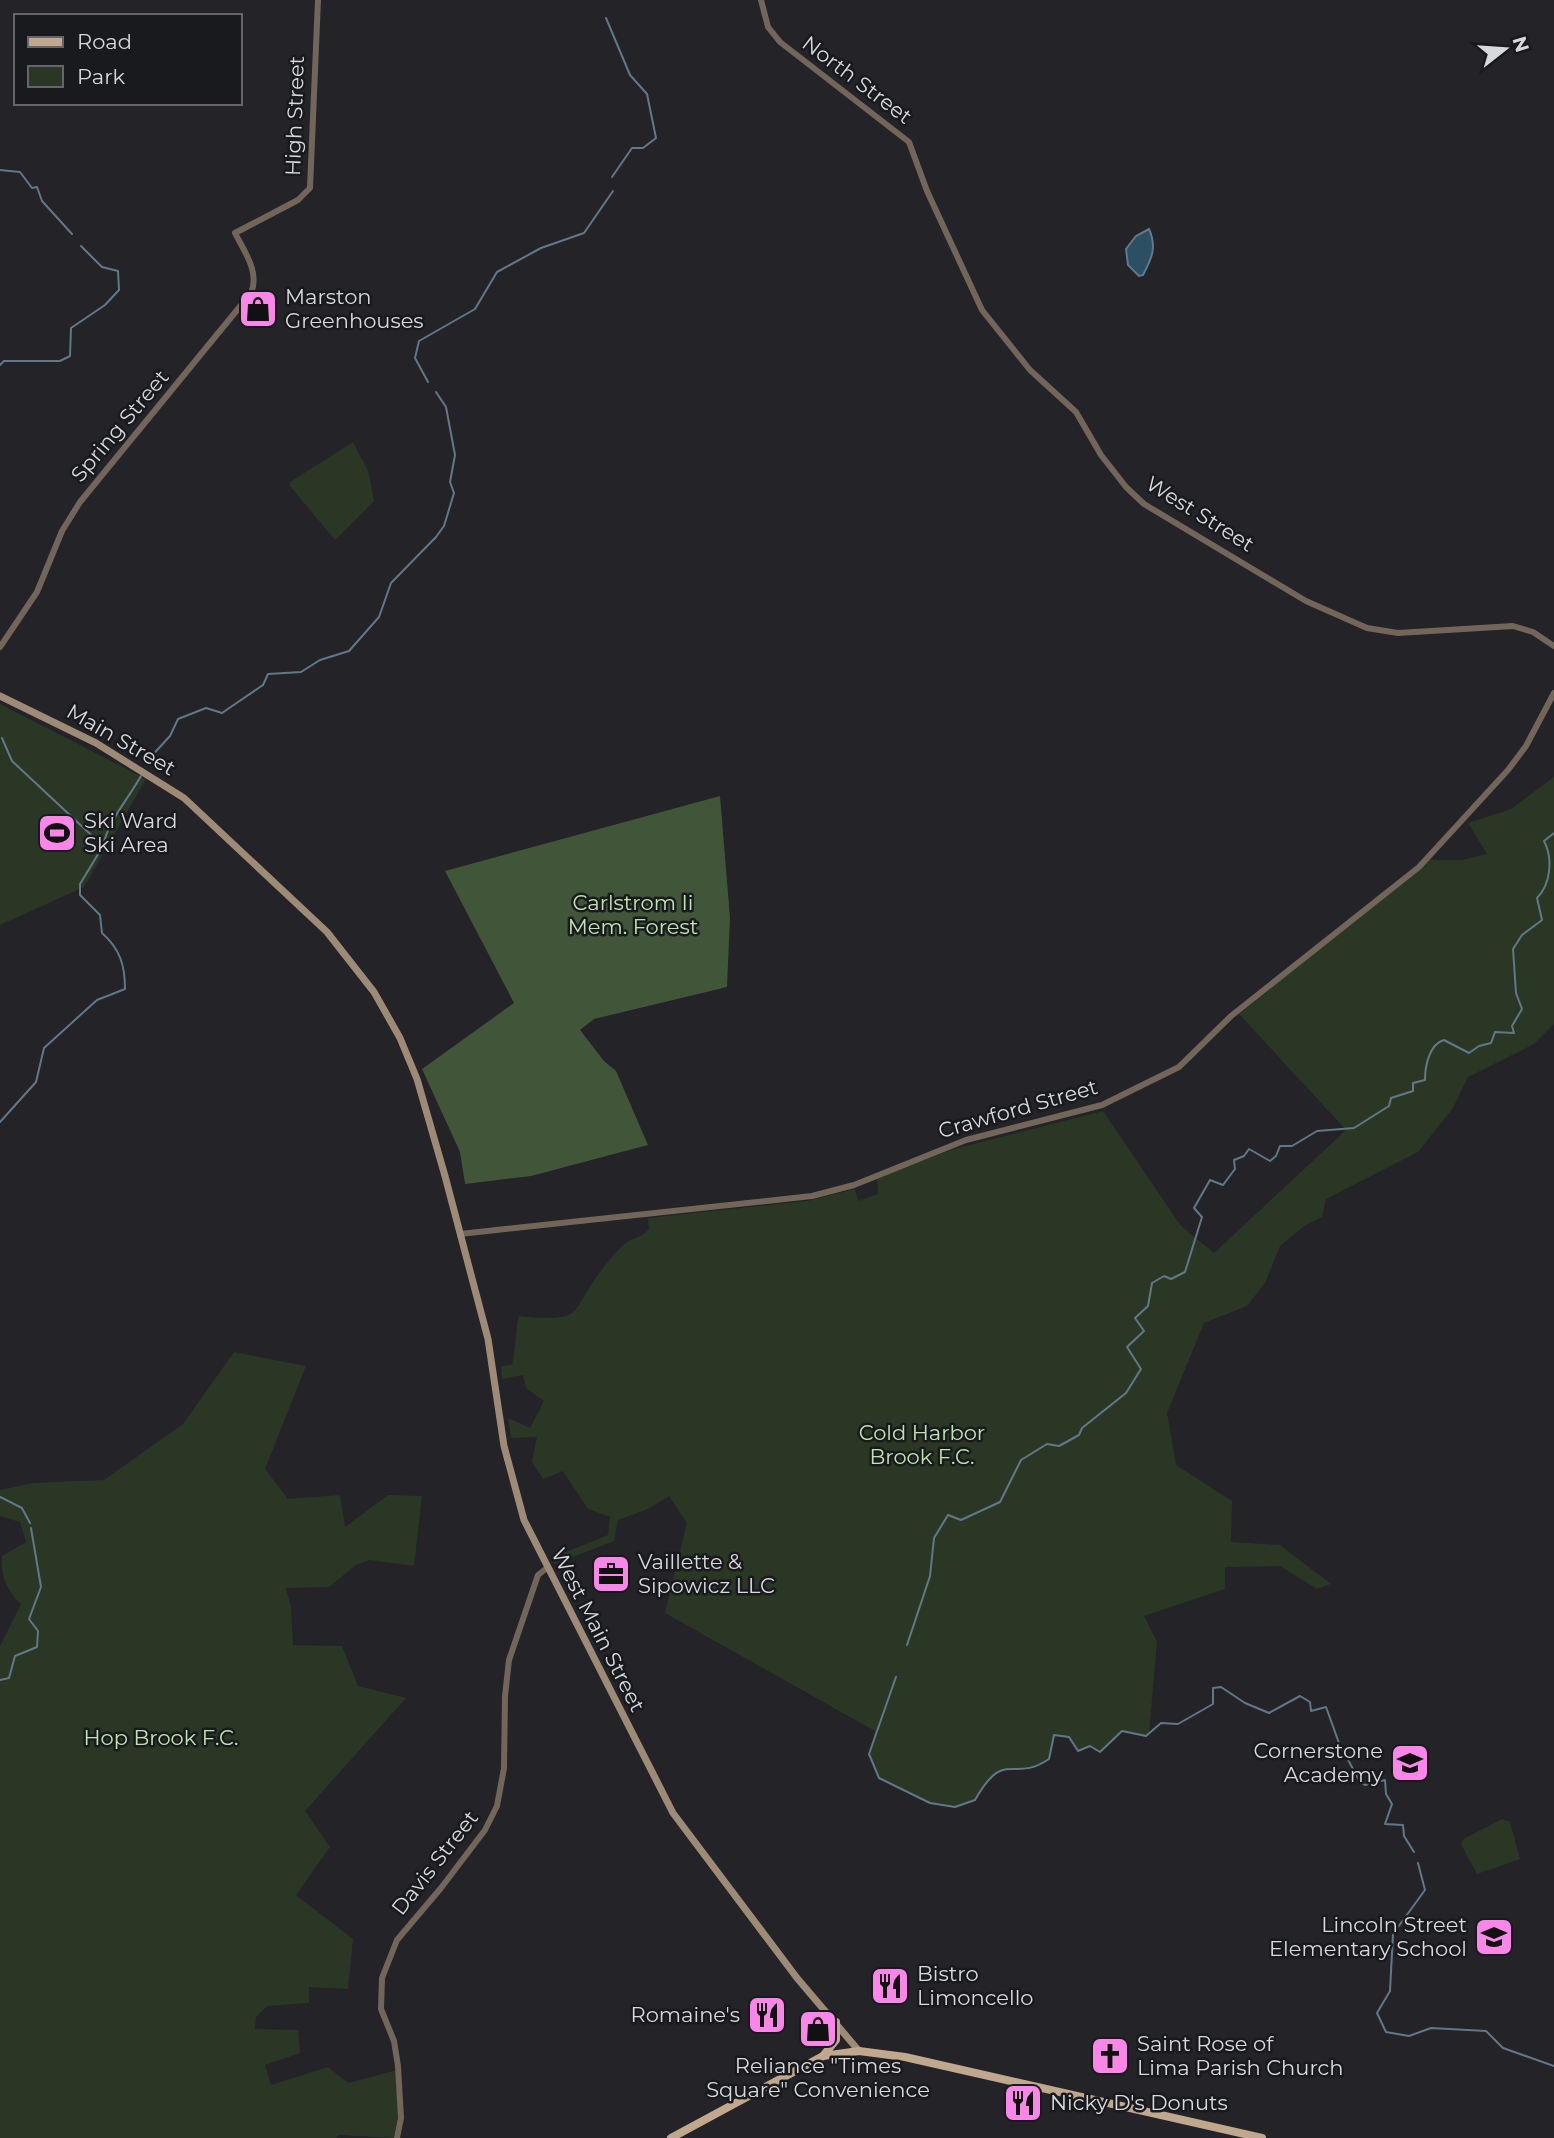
<svg xmlns="http://www.w3.org/2000/svg" width="1554" height="2138" font-family="Montserrat,sans-serif">
<style>
.green{fill:#2b3725}
.forest{fill:#415538}
.water{fill:#2c4f64;stroke:#607888;stroke-width:2}
.lines{fill:none;stroke-linecap:round;stroke-linejoin:round}
.stream{stroke:#607888;stroke-width:2}
.tertiary{stroke:#716659;stroke-width:6}
.secondary{stroke:#9e8b77;stroke-width:7}
.primary{stroke:#c0a88e;stroke-width:8}
.labels{text-anchor:middle;stroke-width:5;stroke-linejoin:round;paint-order:stroke}
.street-label{font-size:21px;fill:#d8d9dc;stroke:#191a1e}
.poi-label{font-size:21px;fill:#d8d9dc;stroke:#191a1e;text-anchor:start}
.park-label{font-size:21px;fill:#bfe5af;stroke:#191a1e}
</style>
<rect width="100%" height="100%" fill="#232328"/>
<g class="green">
<path d="M353,442L368,471L374,501L335,540L290,486V482Z"/>
<path d="M0,704L146,779L84,887L0,925Z"/>
<path d="M1554,777V1024L1534,1044L1468,1077L1453,1108L1418,1152L1326,1199L1322,1217L1304,1226L1280,1246L1265,1283L1247,1306L1204,1323L1167,1413L1176,1465L1232,1501L1231,1542L1280,1545L1331,1584L1317,1589L1280,1566L1225,1567V1589L1144,1616L1157,1642L1149,1733L1146,1736L1122,1731L1100,1752L1090,1746L1078,1751L1069,1737L1055,1735L1049,1759C1012,1784 1005,1747 975,1800L955,1807L930,1803L879,1778L869,1754L875,1731L665,1613L687,1523L669,1496L648,1509L618,1520L614,1541L554,1564L551,1558L608,1535L610,1517L588,1509L563,1471L543,1479L532,1462L537,1437L511,1438L508,1418L530,1428L544,1401L526,1388L523,1375L502,1379L501,1366L512,1365C516,1349 515,1333 519,1316C590,1323 567,1312 604,1267C610,1259 622,1244 631,1240C640,1236 643,1236 649,1229L648,1218L807,1201L855,1189L858,1201L878,1194L877,1178L954,1149L1103,1111L1181,1226L1214,1253L1346,1130L1239,1014L1430,860H1461L1487,854L1468,823L1511,809Z"/>
<path d="M234,1352L306,1366L265,1469L288,1499L340,1495L345,1527L388,1495L422,1496L414,1566L369,1560L356,1565L329,1587L286,1588L291,1607L293,1645L342,1646L358,1686L406,1698L305,1811L330,1847L296,1895L353,1939L348,1989L309,1987V2003L267,2006L256,2017L255,2029L298,2030L300,2053L265,2065L271,2085L328,2067L348,2083L397,2070L398,2116L394,2138L339,2135L336,2138H0V1646L21,1604C7,1591 0,1575 2,1556L26,1542L20,1522L0,1516V1490L33,1483L104,1480L183,1424Z"/>
<path d="M1502,1819L1510,1822L1520,1859L1477,1874L1461,1844L1465,1838Z"/>
</g>
<path class="forest" d="M720,796L730,918L727,987L594,1019L580,1030L604,1061L616,1071L648,1145L531,1176L465,1184L460,1152L422,1069L514,1003L445,871Z"/>
<path class="water" d="M1149,229C1157,247 1152,258 1143,275L1139,276L1128,265L1126,249L1136,236Z"/>
<g class="lines">
<g class="stream">
<path d="M606,18L630,75L647,94L656,138L643,148H632L612,177"/>
<path d="M0,170L20,172L32,188L37,187L42,201L72,234"/>
<path d="M0,365L4,361H60L70,356L71,328L105,305L119,290L118,271L102,267L81,246"/>
<path d="M428,382L415,358L419,341L475,309L497,272L541,248L584,233L613,191"/>
<path d="M147,761L170,736L178,719L206,708L222,713L263,685L268,674L301,672L320,660L349,651L379,617L391,583L436,537L444,526L454,493L450,482L455,455L446,407L436,392"/>
<path d="M103,845C109,820 128,799 141,776"/>
<path d="M0,1122L36,1082L44,1048L97,1000L125,989C125,965 120,949 102,933L100,915L80,895V884L103,846L12,761L2,738"/>
<path d="M0,1497L22,1508L30,1523"/>
<path d="M907,1645L930,1576L934,1538L948,1515L961,1520L1000,1502L1021,1460L1047,1444L1059,1446L1079,1435L1082,1428L1126,1393L1141,1369L1127,1347L1144,1331L1135,1318L1148,1306L1152,1283L1164,1276L1171,1279L1185,1272L1202,1217L1194,1208L1210,1180L1223,1185L1235,1169L1234,1160L1244,1156L1249,1149L1270,1161L1276,1156L1280,1146H1292L1317,1131L1354,1128L1389,1106L1391,1098L1413,1091V1083L1425,1080C1425,1067 1429,1044 1444,1040L1469,1053L1479,1046L1491,1043L1495,1032L1514,1033L1512,1026L1522,1009L1516,993L1513,949L1522,935L1542,920L1537,898C1551,884 1553,858 1544,841L1554,833"/>
<path d="M896,1677L869,1754L879,1778L930,1803L955,1807L975,1800C1005,1747 1012,1784 1049,1759L1054,1735L1069,1737L1078,1751L1090,1746L1100,1752L1122,1731L1146,1736L1161,1723L1178,1724L1213,1704V1688L1221,1687L1245,1703L1269,1713L1300,1696L1310,1702L1311,1711L1326,1707L1339,1743L1360,1782L1365,1785L1385,1780L1386,1794L1392,1804L1385,1824L1403,1825L1404,1836L1414,1852"/>
<path d="M0,1680L9,1678L15,1656L37,1647L38,1631L29,1619L41,1587L31,1528"/>
<path d="M1418,1863L1425,1890L1393,1934L1390,1991L1377,2013L1386,2032L1409,2036L1431,2028L1486,2031L1503,2048L1554,2066"/>
</g>
<g class="tertiary">
<path d="M761,0L768,27L780,42L909,142L927,191L982,310L1030,370L1076,412L1101,455L1126,487L1144,504L1306,601L1367,628L1398,633L1513,626L1533,632L1554,646"/>
<path d="M0,647L37,592L62,531L80,502L251,293C260,272 244,251 235,233L298,200L310,188L318,0"/>
<path d="M460,1234L812,1196L854,1185L966,1140L1102,1105L1179,1067L1231,1016L1419,867L1508,770L1526,746L1554,693"/>
<path d="M397,2138L401,2118L398,2066L394,2041L381,2009L382,1978L397,1940L441,1888L485,1830L497,1806L504,1768L505,1696L509,1660L538,1575L547,1568"/>
</g>
<path class="secondary" d="M0,696L96,743L184,798L327,932L374,992L400,1038L417,1079L445,1176L488,1339L504,1446L524,1520L673,1813L797,1978L859,2051"/>
<g class="primary">
<path d="M823,2056L836,2040V2022"/>
<path d="M671,2138L823,2056L859,2051L905,2057L1262,2138"/>
</g>
</g>
<defs>
<symbol id="shop-square" viewBox="-11 -11 22 22"><rect x="-9" y="-9" width="18" height="18" rx="4" fill="#fa87e7" stroke="#191a1e"/><path d="M-5-2.5h2.3a2.7 3.5 0 0 1 5.4 0H5L5.5 6h-11ZM-1.5-2.5h3a1.5 2.3 0 0 0-3 0Z" fill="#111"/></symbol>
<symbol id="stadium-square" viewBox="-11 -11 22 22"><rect x="-9" y="-9" width="18" height="18" rx="4" fill="#fa87e7" stroke="#191a1e"/><path d="M0-5a6.5 5 0 1 0 0 10a6.5 5 0 1 0 0-10ZM-3.5-1.8h7v3.6h-7Z" fill="#111"/></symbol>
<symbol id="office-square" viewBox="-11 -11 22 22"><rect x="-9" y="-9" width="18" height="18" rx="4" fill="#fa87e7" stroke="#191a1e"/><path d="M-6-3h4V-5.5h4V-3h4V5H-6ZM-1-4.5V-3h2v-1.5ZM-6 0V1H6V0Z" fill="#111"/></symbol>
<symbol id="school-square" viewBox="-11 -11 22 22"><rect x="-9" y="-9" width="18" height="18" rx="4" fill="#fa87e7" stroke="#191a1e"/><path d="M0-5L7-2L0 1L-7-2ZM-4 1L0 2.5L4 1V4Q0 6-4 4Z" fill="#111"/></symbol>
<symbol id="restaurant-square" viewBox="-11 -11 22 22"><rect x="-9" y="-9" width="18" height="18" rx="4" fill="#fa87e7" stroke="#191a1e"/><path d="M-5-6h1v4h1v-4h1v4h1v-4h1v5L-1.5 .5V6h-2V.5L-5-1ZM5-6V6H3V1.5H1.5Q1.5-4 5-6Z" fill="#111"/></symbol>
<symbol id="church-square" viewBox="-11 -11 22 22"><rect x="-9" y="-9" width="18" height="18" rx="4" fill="#fa87e7" stroke="#191a1e"/><path d="M-1.2-6h2.4v3.5h3.3v2.4h-3.3V6h-2.4V-.1h-3.3v-2.4h3.3Z" fill="#111"/></symbol>
</defs>
<g fill-rule="evenodd">
<use href="#shop-square" x="236" y="287" width="44" height="44"/>
<use href="#stadium-square" x="35" y="811" width="44" height="44"/>
<use href="#office-square" x="589" y="1552" width="44" height="44"/>
<use href="#school-square" x="1388" y="1741" width="44" height="44"/>
<use href="#school-square" x="1472" y="1915" width="44" height="44"/>
<use href="#restaurant-square" x="868" y="1964" width="44" height="44"/>
<use href="#restaurant-square" x="745" y="1993" width="44" height="44"/>
<use href="#shop-square" x="796" y="2007" width="44" height="44"/>
<use href="#church-square" x="1088" y="2034" width="44" height="44"/>
<use href="#restaurant-square" x="1001" y="2081" width="44" height="44"/>
</g>
<g class="labels">
<g class="street-label">
<text transform="translate(857 80) rotate(37)" y="7">North Street</text>
<text transform="translate(295 116) rotate(-88)" y="7">High Street</text>
<text transform="translate(120 426) rotate(-50)" y="7">Spring Street</text>
<text transform="translate(1200 514) rotate(32)" y="7">West Street</text>
<text transform="translate(121 740) rotate(30)" y="7">Main Street</text>
<text transform="translate(1018 1109) rotate(-16)" y="7">Crawford Street</text>
<text transform="translate(598 1630) rotate(63)" y="7">West Main Street</text>
<text transform="translate(435 1863) rotate(-52)" y="7">Davis Street</text>
</g>
<g class="poi-label">
<text x="285" y="304">Marston<tspan x="285" dy="24">Greenhouses</tspan></text>
<text x="84" y="828">Ski Ward<tspan x="84" dy="24">Ski Area</tspan></text>
<text x="638" y="1569">Vaillette &amp;<tspan x="638" dy="24">Sipowicz LLC</tspan></text>
<text x="1383" y="1758" text-anchor="end">Cornerstone<tspan x="1383" dy="24">Academy</tspan></text>
<text x="1467" y="1932" text-anchor="end">Lincoln Street<tspan x="1467" dy="24">Elementary School</tspan></text>
<text x="917" y="1981">Bistro<tspan x="917" dy="24">Limoncello</tspan></text>
<text x="740" y="2022" text-anchor="end">Romaine's</text>
<text x="1137" y="2051">Saint Rose of<tspan x="1137" dy="24">Lima Parish Church</tspan></text>
<text x="818" y="2073" text-anchor="middle">Reliance "Times<tspan x="818" dy="24">Square" Convenience</tspan></text>
<text x="1050" y="2110">Nicky D's Donuts</text>
</g>
<g class="park-label">
<text x="633" y="910">Carlstrom Ii<tspan x="633" dy="24">Mem. Forest</tspan></text>
<text x="922" y="1440">Cold Harbor<tspan x="922" dy="24">Brook F.C.</tspan></text>
<text x="161" y="1745">Hop Brook F.C.</text>
</g>
</g>
<rect x="14" y="14" width="228" height="91" fill="#191a1e" stroke="#65666a" stroke-width="2"/>
<rect x="28" y="37" width="35" height="10" fill="#c0a88e" stroke="#65666a" stroke-width="2"/>
<text x="77" y="49" font-size="21" fill="#d8d9dc">Road</text>
<rect x="28" y="66" width="35" height="21" fill="#2b3725" stroke="#65666a" stroke-width="2"/>
<text x="77" y="84" font-size="21" fill="#d8d9dc">Park</text>
<g transform="translate(1505 49) rotate(73)" stroke="#191a1e" stroke-width="5" paint-order="stroke">
<path d="M0-5L12 26L0 18L-12 26Z" fill="#d8d9dc"/>
<text y="-10" font-size="19" font-weight="bold" text-anchor="middle" fill="#d8d9dc">N</text>
</g>
</svg>
